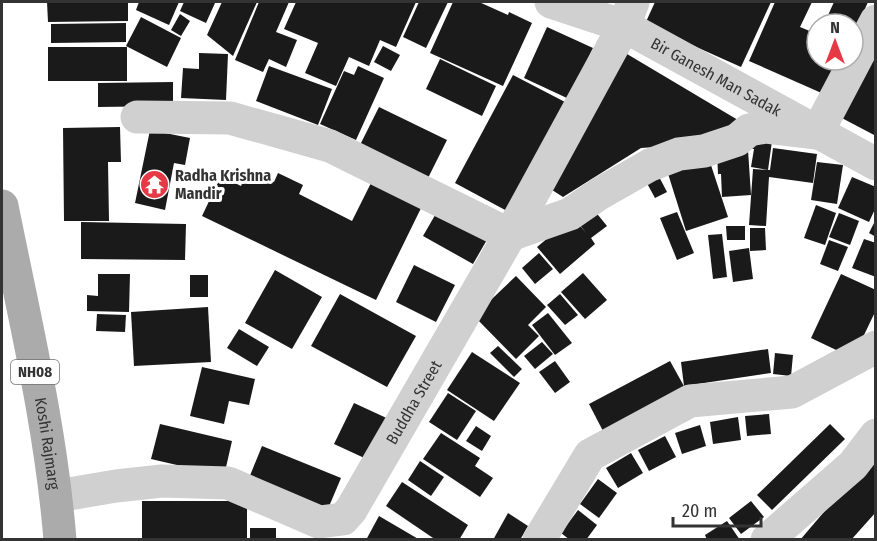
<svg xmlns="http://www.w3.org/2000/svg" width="877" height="541" font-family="'Fira Sans Condensed',sans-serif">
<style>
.building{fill:#1a1a1a}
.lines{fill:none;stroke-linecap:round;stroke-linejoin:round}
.minor{stroke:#d0d0d0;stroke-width:33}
.major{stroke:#ababab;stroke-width:33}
.labels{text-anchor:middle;stroke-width:6;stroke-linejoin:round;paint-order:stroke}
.shield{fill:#fff;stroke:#707070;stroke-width:1.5}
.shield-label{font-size:15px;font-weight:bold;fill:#333}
.street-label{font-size:16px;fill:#333;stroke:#fff}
.poi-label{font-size:16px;font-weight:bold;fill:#333;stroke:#fff;text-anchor:start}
</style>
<rect width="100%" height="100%" fill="#fff"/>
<g class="building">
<path d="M47,2H128V21L48,22Z"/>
<path d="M139,2H179L169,25L136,10Z"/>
<path d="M184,2L215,3L206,23L180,11Z"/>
<path d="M222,2H257L233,56L207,35Z"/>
<path d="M259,2H289L276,32L297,40L286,67L269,59L263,72L235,60Z"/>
<path d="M296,2H416L396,47L380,40L369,66L349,57L336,86L305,73L318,43L284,29Z"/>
<path d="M419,2H448L426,48L403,37Z"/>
<path d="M453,2H479L508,15L509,12L532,23L503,86L430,53Z"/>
<path d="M655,2H771L741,67L645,24Z"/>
<path d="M775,2H812L800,27L817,34V60H842L826,95L749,61Z"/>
<path d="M834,2H868L853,36V24H824Z"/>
<path d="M180,14L190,21L181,36L171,30Z"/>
<path d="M141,17L181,38L167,67L126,46Z"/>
<path d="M126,23V42L51,43V24Z"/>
<path d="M547,27L593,48L569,99L524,78Z"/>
<path d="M383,46L400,55L391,71L374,62Z"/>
<rect x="48" y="47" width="79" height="34"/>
<path d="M622,51L743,123L728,142L641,148L563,197L549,188Z"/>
<path d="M199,53L228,54L226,100L181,98L183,68L199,69Z"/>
<path d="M872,56L876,58V136L838,116Z"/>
<path d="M440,59L496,86L482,116L426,89Z"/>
<path d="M269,66L332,89L318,125L256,101Z"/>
<path d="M358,66L384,78L356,140L320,124L344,71L354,75Z"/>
<path d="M513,75L565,102L507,211L455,183Z"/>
<path d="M173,82V106L98,107V83Z"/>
<path d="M379,107L447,140L428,178L360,145Z"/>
<path d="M120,127L121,162H108L109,221H64L63,128Z"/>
<path d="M150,130L190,138L185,165L174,163L165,210L135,203Z"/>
<path d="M773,134L768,170L751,167L754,149L748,148Z"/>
<path d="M773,148L817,154L813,183L769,177L766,226L749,225L753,169L770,170Z"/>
<path d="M748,150L751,195L722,197L721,174H718L717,152Z"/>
<path d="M708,156L728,217L686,231L665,164Z"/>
<path d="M817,162L843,165L837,204L811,200Z"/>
<path d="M249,169L274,182L278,173L303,185L299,194L352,221L375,175L425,200L376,300L202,216L221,176L241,186Z"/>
<path d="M655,169L667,192L655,198L643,176Z"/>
<path d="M852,177L876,187V207L869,222L838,208Z"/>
<path d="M590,205L607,226L591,238L595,244L560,274L537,247L573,217L586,233L574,217Z"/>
<path d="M816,205L836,213L825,245L804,238Z"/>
<path d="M438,210L488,238L473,264L423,236Z"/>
<path d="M677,212L694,253L677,260L660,218Z"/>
<path d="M839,213L859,221L850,245L829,237Z"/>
<path d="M876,219V237L869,233Z"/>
<path d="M81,222L186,224L185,260L81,259Z"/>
<path d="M726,226H745V240H727Z"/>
<path d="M750,228H765L766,250L750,251Z"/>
<path d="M722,234L727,277L713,279L708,235Z"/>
<path d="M864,239L876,243V277L852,268Z"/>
<path d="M829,240L848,247L838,271L820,264Z"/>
<path d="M749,248L753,279L733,282L729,251Z"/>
<path d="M539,253L553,269L535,284L522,268Z"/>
<path d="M414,265L455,285L436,322L396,302Z"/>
<path d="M275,270L322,297L292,349L245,323Z"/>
<path d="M583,273L607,300L585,319L561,292Z"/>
<path d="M98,274H130L129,312L87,311V295L98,296Z"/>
<path d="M841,274L876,290V310L853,358L811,338Z"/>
<rect x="190" y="275" width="18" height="22"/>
<path d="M516,276L546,307L528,325L539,336L516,359L474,316Z"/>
<path d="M340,294L416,336L387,387L311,346Z"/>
<path d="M560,294L578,315L565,325L547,305Z"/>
<path d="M208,307L211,362L134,366L131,312Z"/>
<path d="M548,313L572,343L555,355L532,325Z"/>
<path d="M97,314L126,315L125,332L96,331Z"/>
<path d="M239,329L269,347L257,366L227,348Z"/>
<path d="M542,342L553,354L535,369L524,356Z"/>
<path d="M498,346L522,369L514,377L490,353Z"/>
<path d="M768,349L771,373L684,386L681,362Z"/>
<path d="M472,352L520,383L494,421L447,390Z"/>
<path d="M775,353L793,355L791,376L773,374Z"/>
<path d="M555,361L570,382L555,393L539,372Z"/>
<path d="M670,361L685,388L603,431L589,404Z"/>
<path d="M202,367L255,379L249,405L229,401L224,424L190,416Z"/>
<path d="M448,393L476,411L457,440L429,422Z"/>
<path d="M354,403L393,421L373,462L334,444Z"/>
<path d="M769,414L771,434L747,436L745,416Z"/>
<path d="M738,417L741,440L713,444L710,422Z"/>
<path d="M160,424L232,441L224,476L151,459Z"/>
<path d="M830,424L845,439L772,510L757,495Z"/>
<path d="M700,425L706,446L682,454L675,433Z"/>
<path d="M476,426L491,436L482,451L466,441Z"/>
<path d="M441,433L480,458L475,466L493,478L480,497L423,459Z"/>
<path d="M665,436L676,457L649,471L638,450Z"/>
<path d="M262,446L341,478L325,516L247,483Z"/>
<path d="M876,451V512L851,540H800Z"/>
<path d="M631,453L643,473L618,488L606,468Z"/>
<path d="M420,461L444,477L431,496L408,480Z"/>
<path d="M598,479L617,493L599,518L580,504Z"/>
<path d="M402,482L468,525L459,540H436L386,506Z"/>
<rect x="142" y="501" width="105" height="39"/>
<path d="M751,501L764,517L741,534L729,518Z"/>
<path d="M578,510L597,525L586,540H570L561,533Z"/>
<path d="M508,513L528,526L520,540H493Z"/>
<path d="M379,516L420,540H366Z"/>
<path d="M727,521L740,540H707L705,535Z"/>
<rect x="250" y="528" width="26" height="12"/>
</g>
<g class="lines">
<g class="minor">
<path id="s1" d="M551,2L624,26L876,164"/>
<path d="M137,117L230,118L330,146L510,235L570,214L599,194L650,165L679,154L704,151L737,140L749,130L766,127L817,133L876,21"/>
<path id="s2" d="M57,496L116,486L162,481L228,483L319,522L343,519L351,510L510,235L624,26L633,2"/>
<path d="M539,540L590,455L690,401L792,392L876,347"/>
<path d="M767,540L853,465L876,435"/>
</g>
<path class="major" id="s3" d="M2,206C24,316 51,427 60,540"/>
</g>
<defs>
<symbol id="temple-disc" viewBox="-11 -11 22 22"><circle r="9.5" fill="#e63946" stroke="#fff"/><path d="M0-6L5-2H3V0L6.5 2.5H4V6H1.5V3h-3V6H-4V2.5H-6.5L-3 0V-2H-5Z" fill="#fff"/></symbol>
</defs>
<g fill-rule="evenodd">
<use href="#temple-disc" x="138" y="168" width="33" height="33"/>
</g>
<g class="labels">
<rect class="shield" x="11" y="360" width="48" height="24" rx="4.5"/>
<g class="shield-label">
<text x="35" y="377">NH08</text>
</g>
<g class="street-label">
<text dy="6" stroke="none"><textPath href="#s1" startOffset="182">Bir Ganesh Man Sadak</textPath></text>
<text dy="6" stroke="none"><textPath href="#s2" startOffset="432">Buddha Street</textPath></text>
<text dy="6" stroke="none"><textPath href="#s3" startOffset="242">Koshi Rajmarg</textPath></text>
</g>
<g class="poi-label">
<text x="175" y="181">Radha Krishna<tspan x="175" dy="18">Mandir</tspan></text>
</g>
</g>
<rect width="877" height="541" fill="none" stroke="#333333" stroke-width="6"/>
<g transform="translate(835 42)"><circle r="28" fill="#ffffff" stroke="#adadad" stroke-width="1.5"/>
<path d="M0-4.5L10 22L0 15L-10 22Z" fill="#e63946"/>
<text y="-9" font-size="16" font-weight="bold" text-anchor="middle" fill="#333333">N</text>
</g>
<path d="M673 517v9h88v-9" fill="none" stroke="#333333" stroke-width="3"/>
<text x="682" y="517" font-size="18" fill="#333333" stroke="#ffffff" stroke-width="4.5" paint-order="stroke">20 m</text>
</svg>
